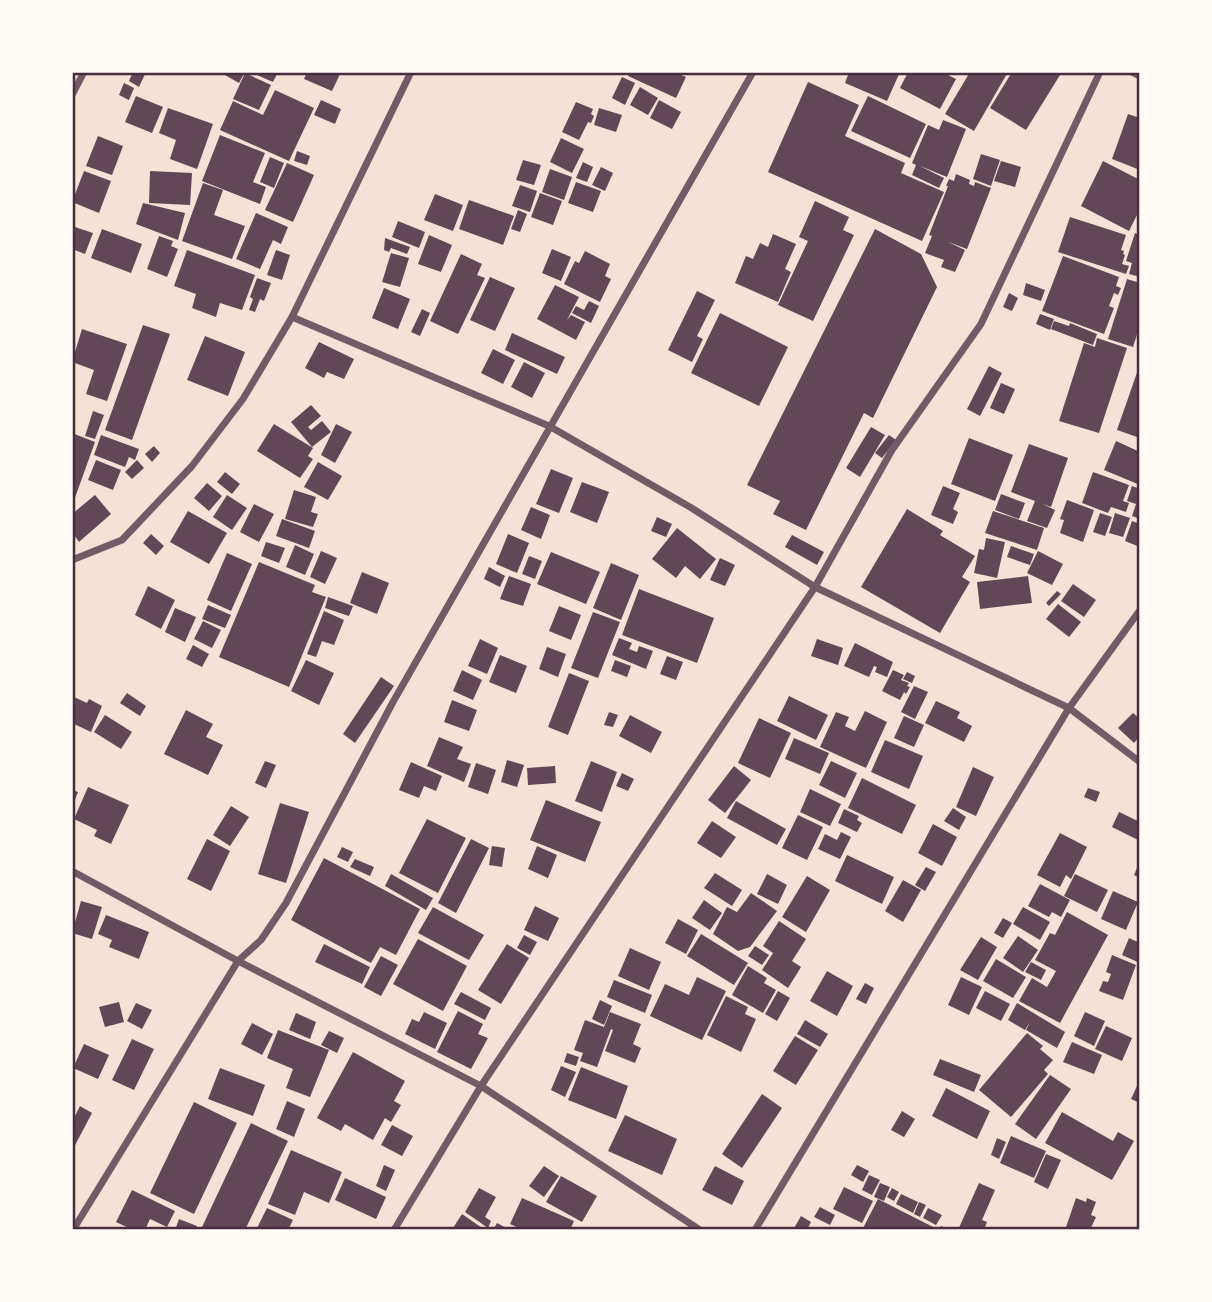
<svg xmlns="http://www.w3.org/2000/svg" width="1212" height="1302" font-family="Poppins,sans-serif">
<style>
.building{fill:#644757}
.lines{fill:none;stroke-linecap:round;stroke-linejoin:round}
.minor{stroke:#755966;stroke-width:7}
.neatline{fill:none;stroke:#4a2c40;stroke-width:2.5}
</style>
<rect width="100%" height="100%" fill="#f7e1d7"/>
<g class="building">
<path d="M133,72H146L139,87L129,81Z"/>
<path d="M224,72H245L239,83L223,74Z"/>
<path d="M250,72H278L273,82Z"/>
<path d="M307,72H341L332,91L304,79Z"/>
<path d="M630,72H674L686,77L676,98L628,76Z"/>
<path d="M849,72H900L887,101L845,83Z"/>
<path d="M908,72H942L956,79L940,109L900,88Z"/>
<path d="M970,72H1008L974,131L945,114Z"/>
<path d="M1012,72H1055L1060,75L1026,130L990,108Z"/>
<path d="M245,73L271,85L259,110L233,99Z"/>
<path d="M622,77L635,83L625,105L612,98Z"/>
<path d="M808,82L859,105L845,136L905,163L901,173L944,192L922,241L768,172Z"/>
<path d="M124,83L134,88L129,100L119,95Z"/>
<path d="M640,87L658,98L648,115L630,105Z"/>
<path d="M275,90L314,108L289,161L220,130L233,101L263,115Z"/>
<path d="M136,96L163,107L152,133L125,122Z"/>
<path d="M868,96L926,124L910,158L851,131Z"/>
<path d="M321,100L341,109L335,124L314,115Z"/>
<path d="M659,100L681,112L672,129L650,118Z"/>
<path d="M576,102L593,109L591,114L594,116L591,123L588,122L579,140L562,132Z"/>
<path d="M168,108L213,124L197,169L170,159L176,140L159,133Z"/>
<path d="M599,108L622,115L616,132L594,125Z"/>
<path d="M1128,114L1140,118V170L1112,159Z"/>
<path d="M943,120L966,129L947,177L920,166L944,178L939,188L912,175L916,165L912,163L928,125L939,130Z"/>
<path d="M220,135L265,153L253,182L266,187L260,204L202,181Z"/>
<path d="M98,136L123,146L112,175L86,166Z"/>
<path d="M561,138L584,149L572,173L550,162Z"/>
<path d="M297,151L310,156L307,165L294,161Z"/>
<path d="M981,154L1000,160L991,186L973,179Z"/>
<path d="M270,157L284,163L274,188L260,182Z"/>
<path d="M523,160L541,165L534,185L516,180Z"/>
<path d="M1001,161L1021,167L1015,187L994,181Z"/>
<path d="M1103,161L1140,180V209L1129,231L1081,206Z"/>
<path d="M583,162L593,167L587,182L576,178Z"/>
<path d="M287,163L314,175L293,222L265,210Z"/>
<path d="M601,167L613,173L605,191L592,185Z"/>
<path d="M550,169L572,177L564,200L542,192Z"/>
<path d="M84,171L111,181L99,213L72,202Z"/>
<path d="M150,171L192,173L190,205L149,203Z"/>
<path d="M956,174L970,180L969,184L974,186L975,182L991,188L967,249L948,242L965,250L955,272L941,267L944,260L925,253L932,236L929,235L948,186H946L949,179L954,181Z"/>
<path d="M576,182L601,191L593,212L568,203Z"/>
<path d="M203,183L223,190L214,215L245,226L232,259L182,241Z"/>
<path d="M520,185L537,191L530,212L512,206Z"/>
<path d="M540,193L562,201L553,225L531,217Z"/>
<path d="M435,194L463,205L453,231L424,220Z"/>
<path d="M469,200L514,216L503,245L459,229Z"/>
<path d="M815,201L849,217L843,230L854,235L813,321L778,305L808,241L799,237Z"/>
<path d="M143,203L185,213L178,240L136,224Z"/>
<path d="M518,210L527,214L520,232L511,229Z"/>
<path d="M256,213L288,227L281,244L273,240L260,269L236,259Z"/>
<path d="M1070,217L1126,235L1121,250L1124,251L1123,254L1125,255L1122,264L1129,266L1126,274L1058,252Z"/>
<path d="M398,221L425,232L419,248L392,237Z"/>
<path d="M72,226L93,233L85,254L72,249Z"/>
<path d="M102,229L142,244L131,273L91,258Z"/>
<path d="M875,229L921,254L937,287L873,418L864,413L806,530L773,514L780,501L747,485Z"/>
<path d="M1135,233L1140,235V277L1129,274L1132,263L1126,261Z"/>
<path d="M773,234L796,244L785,269L791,272L778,302L735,283L746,256L753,259L760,243L768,247Z"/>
<path d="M429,235L452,245L441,272L418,264Z"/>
<path d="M159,236L173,241L171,246L178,249L167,277L147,269Z"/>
<path d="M385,238L410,247L407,254L391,248L389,252L384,250Z"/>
<path d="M552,249L571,257L561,281L542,273Z"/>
<path d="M187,250L255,275L242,310L220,303L216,317L192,308L196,294L174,286Z"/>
<path d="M276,250L290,255L282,280L267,275Z"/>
<path d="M585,251L610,264L605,276L611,279L600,302L564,284L575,261L579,263Z"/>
<path d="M391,253L409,258L400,287L382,282Z"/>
<path d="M461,254L482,264L477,275L485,278L458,334L430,321Z"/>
<path d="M1063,256L1119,277L1116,286L1121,288L1118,295L1114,293L1109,306L1114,308L1104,334L1042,311Z"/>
<path d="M490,277L515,288L495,331L470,320Z"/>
<path d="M257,278L271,283L264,301L260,299L255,312L249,310L253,299L250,297Z"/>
<path d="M1127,279L1140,283V325L1133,347L1108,339Z"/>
<path d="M1026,283L1045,290L1041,301L1023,295Z"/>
<path d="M555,285L579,297L567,320L571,315L585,322L576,340L537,319Z"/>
<path d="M384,288L410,299L398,329L372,318Z"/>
<path d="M697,291L715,300L697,336L703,339L692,362L668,350Z"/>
<path d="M1009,293L1018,298L1012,311L1003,307Z"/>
<path d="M589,301L599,306L591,323L572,313L576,306L584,310Z"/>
<path d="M422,309L430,313L420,336L411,332Z"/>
<path d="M720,313L788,347L759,406L691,373Z"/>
<path d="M1040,314L1054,319L1050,330L1036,324Z"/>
<path d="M1054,321L1069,326L1070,323L1097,334L1093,345L1051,329Z"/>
<path d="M143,325L170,334L132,440L105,430Z"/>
<path d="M82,329L127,344L107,401L86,394L94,370L72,362Z"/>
<path d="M512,333L565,357L557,374L505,350Z"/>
<path d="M205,336L245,352L228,396L187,380Z"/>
<path d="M1097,338L1127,348L1099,433L1059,421L1084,343L1095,347Z"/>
<path d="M319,342L354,359L344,379L327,372L324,378L305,368Z"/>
<path d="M493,349L515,360L503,384L481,373Z"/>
<path d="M524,362L545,373L532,398L511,387Z"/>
<path d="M1140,364V438L1117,430Z"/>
<path d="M989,366L1002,373L980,416L967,409Z"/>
<path d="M1001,383L1015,389L1004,414L990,408Z"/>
<path d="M311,405L321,416L308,427L311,430L322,421L331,432L312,447L291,422Z"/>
<path d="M93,411L104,415L95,439L85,436Z"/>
<path d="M274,424L313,448L308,456L313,459L300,478L257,451Z"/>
<path d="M336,424L352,432L335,463L321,455Z"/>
<path d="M871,427L885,435L860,477L846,468Z"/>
<path d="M72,433L95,442L72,506Z"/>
<path d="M101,435L139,449L135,460L129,457L125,467L94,455Z"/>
<path d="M889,435L896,440L882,458L875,453Z"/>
<path d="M969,438L1013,455L995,501L951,484Z"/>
<path d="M1116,441L1140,452V485L1104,470Z"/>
<path d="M1029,444L1068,458L1051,507L1043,504L1055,510L1047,528L1027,521L1035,501L1011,492Z"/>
<path d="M154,446L160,453L152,462L145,454Z"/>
<path d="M96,460L121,470L113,490L88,480Z"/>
<path d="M137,460L144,468L132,479L125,472Z"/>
<path d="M318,462L342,476L328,500L304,487Z"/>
<path d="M551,469L573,478L559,513L536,504Z"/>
<path d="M225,472L240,484L232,494L217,482Z"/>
<path d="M1093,472L1129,485L1123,501L1129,503L1126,512L1111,507L1108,513L1082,503Z"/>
<path d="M582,482L609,492L597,523L570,512Z"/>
<path d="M207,483L222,496L209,511L194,498Z"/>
<path d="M943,486L960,493L953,509L958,512L953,524L931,515Z"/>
<path d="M1132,486L1140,489V519L1132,516L1136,504L1127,501Z"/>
<path d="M294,490L316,497L311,512L318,514L313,527L285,519Z"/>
<path d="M1001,494L1025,503L1019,519L995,510Z"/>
<path d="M95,495L111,514L79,542L72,532V514Z"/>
<path d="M227,495L247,508L232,530L213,517Z"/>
<path d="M1067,500L1094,510L1083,542L1060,533L1064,520L1060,519Z"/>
<path d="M254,504L274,514L259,542L240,532Z"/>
<path d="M531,507L550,515L541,539L521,530Z"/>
<path d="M907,509L943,531L940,535L975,556L962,577L970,582L940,633L861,587Z"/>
<path d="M188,511L227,533L209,564L170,542Z"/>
<path d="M993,511L1044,528L1037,550L985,533Z"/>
<path d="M1100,513L1112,517L1105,536L1093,532Z"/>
<path d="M1115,513L1130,518L1123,537L1109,533Z"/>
<path d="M657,517L672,524L666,537L651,531Z"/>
<path d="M282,519L315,531L309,548L276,536Z"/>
<path d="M1132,521L1140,524V547L1125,541Z"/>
<path d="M677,528L716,559L700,579L685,566L676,578L652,559Z"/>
<path d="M151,534L164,546L156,555L143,543Z"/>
<path d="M508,534L529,543L517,573L496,564Z"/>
<path d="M792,535L824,552L817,565L785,547Z"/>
<path d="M986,538L1005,542L997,578L974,573L979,549L984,550Z"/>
<path d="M266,542L285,548L279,563L261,556Z"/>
<path d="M295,545L314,554L305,575L286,567Z"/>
<path d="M1011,546L1034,554L1030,565L1007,557Z"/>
<path d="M321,551L337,558L325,584L310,577Z"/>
<path d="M1038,551L1063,564L1052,585L1027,573Z"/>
<path d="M551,552L600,572L586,604L537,584Z"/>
<path d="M227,553L252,564L231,611L207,600Z"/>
<path d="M529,556L542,561L535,579L522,574Z"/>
<path d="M720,558L735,565L725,586L710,580Z"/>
<path d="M259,562L315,585L312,592L326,597L289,687L219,657Z"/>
<path d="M611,563L639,575L621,620L593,608Z"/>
<path d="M489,567L505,576L500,587L484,579Z"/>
<path d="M362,572L389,583L377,614L350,603Z"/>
<path d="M509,576L531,584L523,606L500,599Z"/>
<path d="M1028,576L1032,603L980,609L977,582Z"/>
<path d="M1073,584L1096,600L1084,617L1061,601Z"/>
<path d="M148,586L175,600L161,629L135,615Z"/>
<path d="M639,589L714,618L697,663L622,635Z"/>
<path d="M1057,591L1061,594L1049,606L1046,603Z"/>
<path d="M328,597L353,606L349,616L325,608Z"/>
<path d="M1058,604L1081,622L1069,637L1046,619Z"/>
<path d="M208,605L231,615L225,628L202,619Z"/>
<path d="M559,606L581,615L571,640L549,631Z"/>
<path d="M175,608L196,617L185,642L165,632Z"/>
<path d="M324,611L344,620L334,645L322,641L316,657L307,654Z"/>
<path d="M593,612L620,622L598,678L571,668Z"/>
<path d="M203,621L221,630L212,648L194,639Z"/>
<path d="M619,638L632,643L629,649L637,652L639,646L653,651L646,669L612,655Z"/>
<path d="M480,639L498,648L487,674L468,666Z"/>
<path d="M817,639L843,648L838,665L811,656Z"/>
<path d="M855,643L893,662L887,677L875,672L877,667L874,666L869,677L844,666Z"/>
<path d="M193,645L209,654L202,667L186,659Z"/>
<path d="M547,647L566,654L558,677L539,669Z"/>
<path d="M500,655L527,666L516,693L489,682Z"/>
<path d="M667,656L683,662L676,680L660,674Z"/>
<path d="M306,660L334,673L319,705L291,691Z"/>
<path d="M615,660L631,666L627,677L611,671Z"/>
<path d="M462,670L482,680L473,700L453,691Z"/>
<path d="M893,670L904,675L901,680L909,683L907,686L910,687L906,694L904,692L900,700L882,691Z"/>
<path d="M907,672L915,676L912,683L903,679Z"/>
<path d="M569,673L589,681L568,735L548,727Z"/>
<path d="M381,677L394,686L355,743L343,734Z"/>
<path d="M914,686L928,692L915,719L901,712Z"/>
<path d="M127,693L146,706L140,716L120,703Z"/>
<path d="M789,696L828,715L816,740L777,721Z"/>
<path d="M74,697L87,703L89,699L102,706L91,732L72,723V702Z"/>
<path d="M452,700L477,710L469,731L444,722Z"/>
<path d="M936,701L960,712L957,718L972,726L964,742L925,723Z"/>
<path d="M186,710L213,724L206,737L223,745L208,775L164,754Z"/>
<path d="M865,711L887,722L866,768L820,747L836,712L849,717L845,726L855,731Z"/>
<path d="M609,712L618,715L613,727L604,725Z"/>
<path d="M1133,713L1140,719V736L1134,743L1118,728Z"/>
<path d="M105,715L132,732L121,749L94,732Z"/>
<path d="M630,715L662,732L651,753L619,736Z"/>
<path d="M904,716L924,725L914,747L894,738Z"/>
<path d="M759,718L791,733L770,778L738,763Z"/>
<path d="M439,737L463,747L457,759L471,764L464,782L427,766Z"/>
<path d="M794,738L829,753L820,774L785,759Z"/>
<path d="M885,740L923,756L909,789L871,772Z"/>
<path d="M507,760L524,765L517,787L501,782Z"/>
<path d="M265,761L276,765L266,788L255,783Z"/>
<path d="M591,761L617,772L602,812L575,801Z"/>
<path d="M831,761L857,773L845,798L819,785Z"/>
<path d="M411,762L442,776L436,791L424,786L419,798L399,790Z"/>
<path d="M476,763L496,770L488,794L468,787Z"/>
<path d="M555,766L556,783L528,785L527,768Z"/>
<path d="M734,766L751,780L725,813L708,800Z"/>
<path d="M973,767L994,777L976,816L956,807Z"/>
<path d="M622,773L634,779L628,791L616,786Z"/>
<path d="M862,778L916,805L902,834L848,808Z"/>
<path d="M88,787L129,805L111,844L94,836L97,830L74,819Z"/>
<path d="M1088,788L1100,792L1096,802L1084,797Z"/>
<path d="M810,789L841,804L830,826L800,812Z"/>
<path d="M72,790L78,792L72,807Z"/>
<path d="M546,800L601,822L585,862L530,840Z"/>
<path d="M736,801L786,829L777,845L727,818Z"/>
<path d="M280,803L309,812L286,883L258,874Z"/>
<path d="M231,806L249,817L230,846L213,835Z"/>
<path d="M953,808L966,817L959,830L944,821Z"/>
<path d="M844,809L859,816L857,820L862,823L857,832L838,823Z"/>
<path d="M1119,812L1140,822L1138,840L1112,827Z"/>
<path d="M798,815L823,827L807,860L782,848Z"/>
<path d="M427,819L466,838L438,893L399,873Z"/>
<path d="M712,821L736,837L721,858L697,843Z"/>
<path d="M933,824L957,837L942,866L918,853Z"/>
<path d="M841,832L851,837L840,859L818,849L825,834L837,840Z"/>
<path d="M1060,833L1087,847L1071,879L1066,875L1060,887L1037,875Z"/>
<path d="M207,839L230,851L211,891L187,879Z"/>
<path d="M471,839L489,848L456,913L438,903Z"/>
<path d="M492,846L505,848L502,867L489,865Z"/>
<path d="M537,846L557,855L548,878L528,869Z"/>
<path d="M342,847L353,852L348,862L337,857Z"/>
<path d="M847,855L894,877L882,904L835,881Z"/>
<path d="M324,858L420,909L396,955L380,947L371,963L291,920Z"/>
<path d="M355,859L374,867L370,876L350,867Z"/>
<path d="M1140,861V878L1134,875Z"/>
<path d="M926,867L936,872L925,891L915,885Z"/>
<path d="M715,873L742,890L732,906L704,888Z"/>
<path d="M391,874L433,898L426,910L385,886Z"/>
<path d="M767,874L787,885L778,904L757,894Z"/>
<path d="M1075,874L1108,890L1097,912L1064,896Z"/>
<path d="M807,876L830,890L806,932L782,917Z"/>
<path d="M903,880L921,890L903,922L885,911Z"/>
<path d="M1040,884L1070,900L1061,917L1052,912L1049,917L1028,906Z"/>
<path d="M1113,891L1138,902L1126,930L1101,919Z"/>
<path d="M751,893L777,911L750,947L738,951L713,934L727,907L737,912Z"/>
<path d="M704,900L722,913L710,930L692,918Z"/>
<path d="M81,901L102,907L92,939L72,933Z"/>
<path d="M535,906L559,918L548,941L524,930Z"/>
<path d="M433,907L484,935L469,960L418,933Z"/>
<path d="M1023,907L1050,922L1040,940L1013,924Z"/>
<path d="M1067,912L1108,935L1060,1023L1019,1001L1032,978L1047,987L1056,971L1035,960L1050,933L1055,935Z"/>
<path d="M106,915L149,932L139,959L109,947L112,940L98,934Z"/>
<path d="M1003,918L1012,923L1003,938L994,933Z"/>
<path d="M678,919L698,930L686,954L665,943Z"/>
<path d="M779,921L806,939L792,961L801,967L788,988L762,970L773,953L763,946Z"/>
<path d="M701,934L748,963L734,985L687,956Z"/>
<path d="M524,935L537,942L530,955L517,948Z"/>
<path d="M1018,936L1038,950L1023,972L1003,958Z"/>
<path d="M981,937L997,947L978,980L960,970Z"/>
<path d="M1129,938L1140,943V963L1122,955Z"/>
<path d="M418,939L467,966L443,1011L393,984Z"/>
<path d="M324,944L370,967L362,984L315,962Z"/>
<path d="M507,944L529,958L501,1004L478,990Z"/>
<path d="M755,946L769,955L762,965L748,956Z"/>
<path d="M630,948L661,962L649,990L618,976Z"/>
<path d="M1112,955L1136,965L1123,1000L1099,991L1103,981L1108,982L1111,974L1106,972Z"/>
<path d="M381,956L398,965L381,996L364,987Z"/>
<path d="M996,959L1026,977L1013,998L983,981Z"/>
<path d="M1031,962L1046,970L1041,980L1025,972Z"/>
<path d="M748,966L767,978L764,983L776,990L763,1013L732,995Z"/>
<path d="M827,971L853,986L837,1016L810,1001Z"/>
<path d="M697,977L726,991L702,1040L650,1016L665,984L689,995Z"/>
<path d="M961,977L982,987L969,1015L948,1005Z"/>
<path d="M614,980L652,995L645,1013L607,997Z"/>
<path d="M865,983L874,988L866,1004L856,999Z"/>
<path d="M778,991L790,998L777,1021L765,1014Z"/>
<path d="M985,991L1010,1004L1001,1021L976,1008Z"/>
<path d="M461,992L491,1008L485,1020L454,1004Z"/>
<path d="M726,996L748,1007L745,1014L756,1019L741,1052L707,1035Z"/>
<path d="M600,1000L612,1006L604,1025L592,1019Z"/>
<path d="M119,1002L124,1022L105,1027L99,1007Z"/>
<path d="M136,1003L152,1010L142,1029L127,1021Z"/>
<path d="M1017,1003L1065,1032L1057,1048L1026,1030L1030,1022L1025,1030L1008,1020Z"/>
<path d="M458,1011L483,1024L478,1034L488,1038L471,1069L437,1052Z"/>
<path d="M424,1012L447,1023L435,1049L405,1034L412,1019L419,1022Z"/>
<path d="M610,1012L641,1024L633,1044L641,1048L635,1063L605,1051L613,1030L611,1029L597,1067L580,1061L583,1053L574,1050L585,1020L604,1027Z"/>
<path d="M1085,1012L1105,1021L1094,1046L1074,1036Z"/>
<path d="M296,1013L316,1022L310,1039L289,1030Z"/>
<path d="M805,1020L828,1034L820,1047L797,1034Z"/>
<path d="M252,1023L273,1034L262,1055L241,1044Z"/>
<path d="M1106,1026L1132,1038L1122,1061L1095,1049Z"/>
<path d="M278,1030L329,1050L310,1097L286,1088L293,1069L267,1058Z"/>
<path d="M329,1031L344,1038L337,1053L321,1045Z"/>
<path d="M1027,1033L1043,1046L1040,1049L1053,1060L1044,1070L1048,1074L1011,1117L979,1090Z"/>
<path d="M795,1036L818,1050L796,1085L773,1071Z"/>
<path d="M132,1039L154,1049L134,1090L112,1080Z"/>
<path d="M1072,1042L1102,1055L1094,1074L1063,1062Z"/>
<path d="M84,1044L109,1055L98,1079L73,1068Z"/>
<path d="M353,1052L405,1081L394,1101L401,1105L391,1122L385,1118L373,1140L345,1124L341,1131L317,1118Z"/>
<path d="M567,1053L579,1057L576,1066L564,1062Z"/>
<path d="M940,1059L981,1075L974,1092L933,1075Z"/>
<path d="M561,1066L576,1072L565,1097L551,1090Z"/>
<path d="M581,1067L628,1086L616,1119L568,1100Z"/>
<path d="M220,1068L265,1085L253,1116L208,1099Z"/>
<path d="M1050,1075L1071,1089L1036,1139L1015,1124Z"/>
<path d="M1137,1086L1140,1087V1103L1131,1099Z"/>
<path d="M946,1088L990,1111L977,1139L932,1116Z"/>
<path d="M762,1094L782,1108L742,1168L722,1154Z"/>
<path d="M287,1101L305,1109L294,1137L276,1129Z"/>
<path d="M194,1102L237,1123L194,1214L150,1193Z"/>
<path d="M80,1106L92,1113L72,1151V1122Z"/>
<path d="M902,1111L915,1119L904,1137L891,1130Z"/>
<path d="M1062,1112L1113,1141L1118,1132L1134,1141L1112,1180L1045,1143Z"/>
<path d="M625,1115L677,1139L662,1175L608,1151Z"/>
<path d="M251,1123L288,1141L245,1230H209L202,1227Z"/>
<path d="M392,1125L413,1136L402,1156L381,1145Z"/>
<path d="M1011,1136L1046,1151L1034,1178L1000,1163Z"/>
<path d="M997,1138L1006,1142L999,1159L991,1155Z"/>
<path d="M291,1150L342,1172L329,1203L304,1192L295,1215L268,1204Z"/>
<path d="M1046,1154L1061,1160L1048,1189L1034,1182Z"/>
<path d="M384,1165L395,1170L386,1191L376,1186Z"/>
<path d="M857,1165L869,1171L863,1182L851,1175Z"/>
<path d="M544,1166L559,1176L544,1197L529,1186Z"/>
<path d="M715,1166L744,1181L732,1205L702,1190Z"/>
<path d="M869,1175L880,1180L872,1195L862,1190Z"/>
<path d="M561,1176L597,1196L582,1222L546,1202Z"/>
<path d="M345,1178L386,1197L376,1219L335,1200Z"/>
<path d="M880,1183L890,1187L884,1201L874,1197Z"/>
<path d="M979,1183L995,1190L982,1220L987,1222L984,1230H958Z"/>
<path d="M844,1187L873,1201L862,1223L833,1209Z"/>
<path d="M479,1188L496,1197L485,1217L491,1221L488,1228L465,1212Z"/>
<path d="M892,1188L899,1192L894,1201L887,1197Z"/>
<path d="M132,1190L175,1211L167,1227L150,1219L145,1230H133L116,1222Z"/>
<path d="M901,1194L918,1202L913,1213L896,1204Z"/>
<path d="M522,1198L574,1221L570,1230H523L510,1224Z"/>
<path d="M1076,1198L1086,1202L1087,1198L1096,1202L1091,1215L1096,1217L1090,1230H1065Z"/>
<path d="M878,1199L939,1230L941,1226L951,1230H862Z"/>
<path d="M919,1202L926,1205L920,1217L914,1214Z"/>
<path d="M820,1207L835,1215L830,1225L814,1217Z"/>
<path d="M267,1208L293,1220L288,1230H256Z"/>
<path d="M928,1208L942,1215L936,1225L923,1218Z"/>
<path d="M462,1214L485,1230H456L453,1228Z"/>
<path d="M801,1216L811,1222L807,1230H793Z"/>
<path d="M179,1219L197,1226L196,1230H175Z"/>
<path d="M497,1223L510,1230H493Z"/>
</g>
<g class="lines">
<g class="minor">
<path d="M1132,72L1140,76"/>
<path d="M72,95L84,72"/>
<path d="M292,317L549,426L690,507L815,587L1069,708L1140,762"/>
<path d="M72,560L122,540L192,466L243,399L292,317L411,72"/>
<path d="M72,871L238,961L481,1086L700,1230"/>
<path d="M73,1230L238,961L261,940L286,903L393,702L753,72"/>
<path d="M394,1230L481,1086L815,587L892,450L981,324L1100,72"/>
<path d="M755,1230L1069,708L1140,610"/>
</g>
</g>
<rect width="1212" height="1302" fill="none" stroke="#fffaf5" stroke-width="147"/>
<rect x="74" y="74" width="1064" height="1154" class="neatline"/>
</svg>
